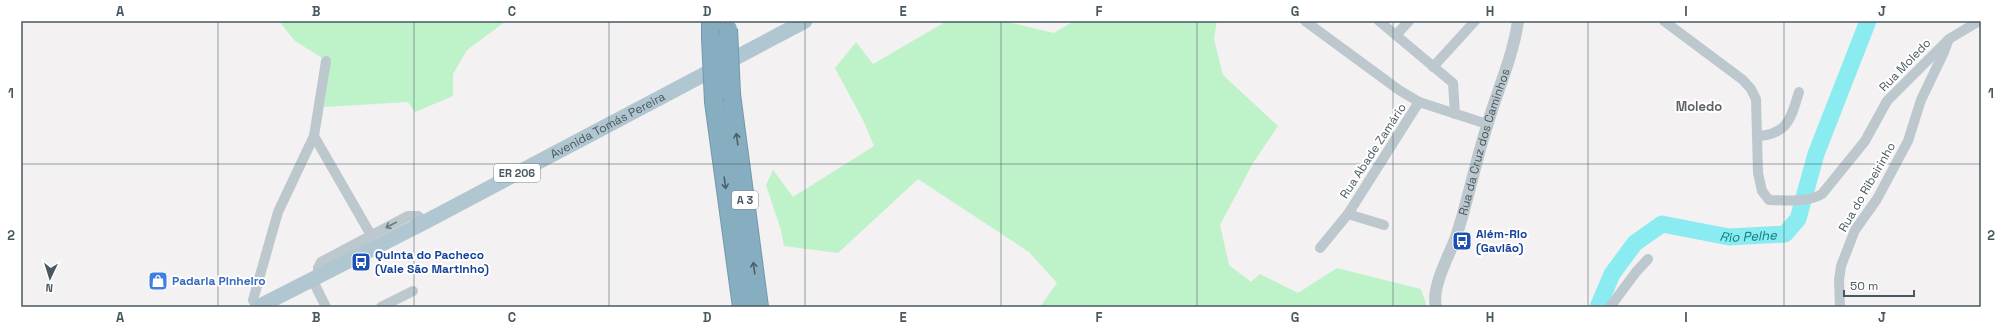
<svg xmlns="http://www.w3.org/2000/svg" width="2002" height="328" font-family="'Space Grotesk',sans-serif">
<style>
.green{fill:#bef2c9}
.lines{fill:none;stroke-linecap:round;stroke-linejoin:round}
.river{stroke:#8aecf0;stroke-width:17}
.motorway-casing{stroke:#7298ad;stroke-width:20}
.minor{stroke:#bcc8ce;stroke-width:10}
.tertiary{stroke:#bcc8ce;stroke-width:12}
.primary{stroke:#b0c6d0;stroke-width:15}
.motorway{stroke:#87adc1;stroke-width:18}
.motorway-bridge-casing{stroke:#7298ad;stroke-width:20;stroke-linecap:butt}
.motorway-bridge{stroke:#87adc1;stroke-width:18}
.oneway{stroke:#4e6069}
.oneway2{stroke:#6b7a80}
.grid{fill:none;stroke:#48585f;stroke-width:1;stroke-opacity:0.55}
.labels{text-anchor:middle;stroke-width:4;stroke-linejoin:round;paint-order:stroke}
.shield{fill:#fff;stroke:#7f8a8f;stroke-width:1}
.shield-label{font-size:11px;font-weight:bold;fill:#48585f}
.street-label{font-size:12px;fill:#48585f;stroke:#fff}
.transit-label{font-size:12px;font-weight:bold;fill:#164399;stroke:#fff;text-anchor:start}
.shop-label{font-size:12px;font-weight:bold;fill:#366cbe;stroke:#fff;text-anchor:start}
.neighbourhood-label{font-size:13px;font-weight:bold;fill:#5d6366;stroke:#fff}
.water-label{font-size:13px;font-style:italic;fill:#097e83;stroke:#fff}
.neatline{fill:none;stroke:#48585f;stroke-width:1.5}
.grid-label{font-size:13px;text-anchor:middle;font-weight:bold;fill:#48585f}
</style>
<rect width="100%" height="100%" fill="#f3f1f1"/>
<g class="green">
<path d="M279,21H506L467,50L453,74V96L415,112L408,102L324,107L330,63L295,41Z"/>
<path d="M947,21H1003L1054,33L1074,21H1217L1214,39L1223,75L1278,126L1253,163L1220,225L1229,265L1251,282L1260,274L1298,293L1337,268L1421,289L1427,307H1040L1057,283L1029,252L918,179L838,253L784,246L781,230L766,185L773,170L793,197L874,146L864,122L835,68L856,42L873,64Z"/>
</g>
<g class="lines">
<path class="river" id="s1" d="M1598,307L1612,274L1635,243L1662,224L1729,237L1785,234L1798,219L1816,154L1868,21"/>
<defs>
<g id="motorway">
<path d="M711,21V38"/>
<path d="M731,94L759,307"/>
<path d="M714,102L742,307"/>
</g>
</defs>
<use href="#motorway" class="motorway-casing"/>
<g class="minor">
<path d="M1305,21L1399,90L1419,102L1487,124"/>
<path d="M1379,21L1453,83L1455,114"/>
<path d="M1664,21L1743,80L1751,89L1756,99L1758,173L1762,191L1769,200C1786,200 1807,203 1822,194L1865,141L1887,101L1949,39L1979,21"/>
<path d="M1396,35L1409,21"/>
<path d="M326,61L314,136L371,235"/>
<path d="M1433,67L1475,21"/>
<path d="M1758,136C1789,134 1791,117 1799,92"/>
<path d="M1348,214L1384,225"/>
<path d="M1320,248L1348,214L1419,102"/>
<path d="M318,276V268L321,262L408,216H418L425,222"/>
<path d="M312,279L326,307"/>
<path d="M257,307L253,300L278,212L314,136"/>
<path d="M381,307L413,291"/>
<path d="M1610,307L1636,272L1648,259"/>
<path d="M1840,307L1839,280L1841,266L1855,230L1877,199L1908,141L1921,100L1944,52L1948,41"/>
</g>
<path class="tertiary" id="s2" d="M1436,307C1431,287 1449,256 1456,237C1468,201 1475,163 1487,126C1497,91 1513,57 1518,21"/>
<path class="primary" id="s3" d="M258,307L425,222L805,21"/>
<use href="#motorway" class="motorway"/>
<defs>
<g id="motorway-bridge">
<path d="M728,29L731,94"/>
<path d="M711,38L714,102"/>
</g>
</defs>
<use href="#motorway-bridge" class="motorway-bridge-casing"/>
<use href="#motorway-bridge" class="motorway-bridge"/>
</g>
<defs><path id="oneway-shaft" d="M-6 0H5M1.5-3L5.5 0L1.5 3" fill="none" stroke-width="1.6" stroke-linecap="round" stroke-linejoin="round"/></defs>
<g class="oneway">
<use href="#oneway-shaft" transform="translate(737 139) rotate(-98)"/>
<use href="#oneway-shaft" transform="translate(725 183) rotate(82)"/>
<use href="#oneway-shaft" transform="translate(754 268) rotate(-98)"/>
</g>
<use class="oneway2" href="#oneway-shaft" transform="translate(391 225) rotate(153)"/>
<path class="grid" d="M218,21V307M414,21V307M609,21V307M805,21V307M1001,21V307M1197,21V307M1393,21V307M1588,21V307M1784,21V307M21,164H1981"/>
<defs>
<symbol id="bus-square" viewBox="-11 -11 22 22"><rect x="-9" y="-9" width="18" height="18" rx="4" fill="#1a4fb4" stroke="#fff"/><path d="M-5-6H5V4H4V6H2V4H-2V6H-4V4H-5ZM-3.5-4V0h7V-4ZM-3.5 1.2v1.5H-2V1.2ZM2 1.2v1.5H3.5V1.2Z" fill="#fff"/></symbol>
<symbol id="shop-square" viewBox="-11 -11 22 22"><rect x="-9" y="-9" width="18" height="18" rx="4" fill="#3f7fe0" stroke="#fff"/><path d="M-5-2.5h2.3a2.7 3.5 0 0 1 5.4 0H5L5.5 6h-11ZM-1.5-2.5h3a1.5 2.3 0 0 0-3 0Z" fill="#fff"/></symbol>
</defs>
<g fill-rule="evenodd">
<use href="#bus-square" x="1451" y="230" width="22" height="22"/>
<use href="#bus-square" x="350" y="251" width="22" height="22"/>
<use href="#shop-square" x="147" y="270" width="22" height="22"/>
</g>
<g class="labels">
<g class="shield">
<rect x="494" y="164" width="46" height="18" rx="3"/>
<rect x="732" y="191" width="26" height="18" rx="3"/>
</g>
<g class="shield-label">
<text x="517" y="177">ER 206</text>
<text x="745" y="204">A 3</text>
</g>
<g class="street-label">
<text transform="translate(1905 65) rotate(-46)" y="4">Rua Moledo</text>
<text dy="4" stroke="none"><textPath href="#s3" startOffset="394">Avenida Tomás Pereira</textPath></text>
<text dy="4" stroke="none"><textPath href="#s2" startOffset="173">Rua da Cruz dos Caminhos</textPath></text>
<text transform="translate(1373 151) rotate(-57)" y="4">Rua Abade Zamário</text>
<text transform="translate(1867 187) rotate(-60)" y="4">Rua do Ribeirinho</text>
</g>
<g class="transit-label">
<text x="1476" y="238">Além-Rio<tspan x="1476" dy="14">(Gavião)</tspan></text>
<text x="375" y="259">Quinta do Pacheco<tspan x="375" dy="14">(Vale São Martinho)</tspan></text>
</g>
<g class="shop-label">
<text x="172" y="285">Padaria Pinheiro</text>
</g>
<g class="neighbourhood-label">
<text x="1699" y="111">Moledo</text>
</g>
<g class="water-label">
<text dy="5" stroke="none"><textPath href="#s1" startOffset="195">Rio Pelhe</textPath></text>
</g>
</g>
<rect width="2002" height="328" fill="none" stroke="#ffffff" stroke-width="44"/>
<g transform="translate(50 278) rotate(184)" stroke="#ffffff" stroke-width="3" paint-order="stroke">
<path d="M0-3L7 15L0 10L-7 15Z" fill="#48585f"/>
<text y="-6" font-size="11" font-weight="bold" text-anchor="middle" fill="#48585f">N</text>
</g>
<path d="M1844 290v6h70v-6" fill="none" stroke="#48585f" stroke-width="2"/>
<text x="1850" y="290" font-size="12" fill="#48585f" stroke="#ffffff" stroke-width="3" paint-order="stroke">50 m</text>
<rect x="22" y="22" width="1958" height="284" class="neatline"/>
<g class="grid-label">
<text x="120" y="16">A</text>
<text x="316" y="16">B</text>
<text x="512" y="16">C</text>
<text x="707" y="16">D</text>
<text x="903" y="16">E</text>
<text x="1099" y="16">F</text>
<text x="1295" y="16">G</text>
<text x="1490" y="16">H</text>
<text x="1686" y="16">I</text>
<text x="1882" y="16">J</text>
<text x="11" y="98">1</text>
<text x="1991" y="98">1</text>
<text x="11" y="240">2</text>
<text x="1991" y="240">2</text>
<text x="120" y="322">A</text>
<text x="316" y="322">B</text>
<text x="512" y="322">C</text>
<text x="707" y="322">D</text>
<text x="903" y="322">E</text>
<text x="1099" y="322">F</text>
<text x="1295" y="322">G</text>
<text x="1490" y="322">H</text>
<text x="1686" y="322">I</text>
<text x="1882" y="322">J</text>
</g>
</svg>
